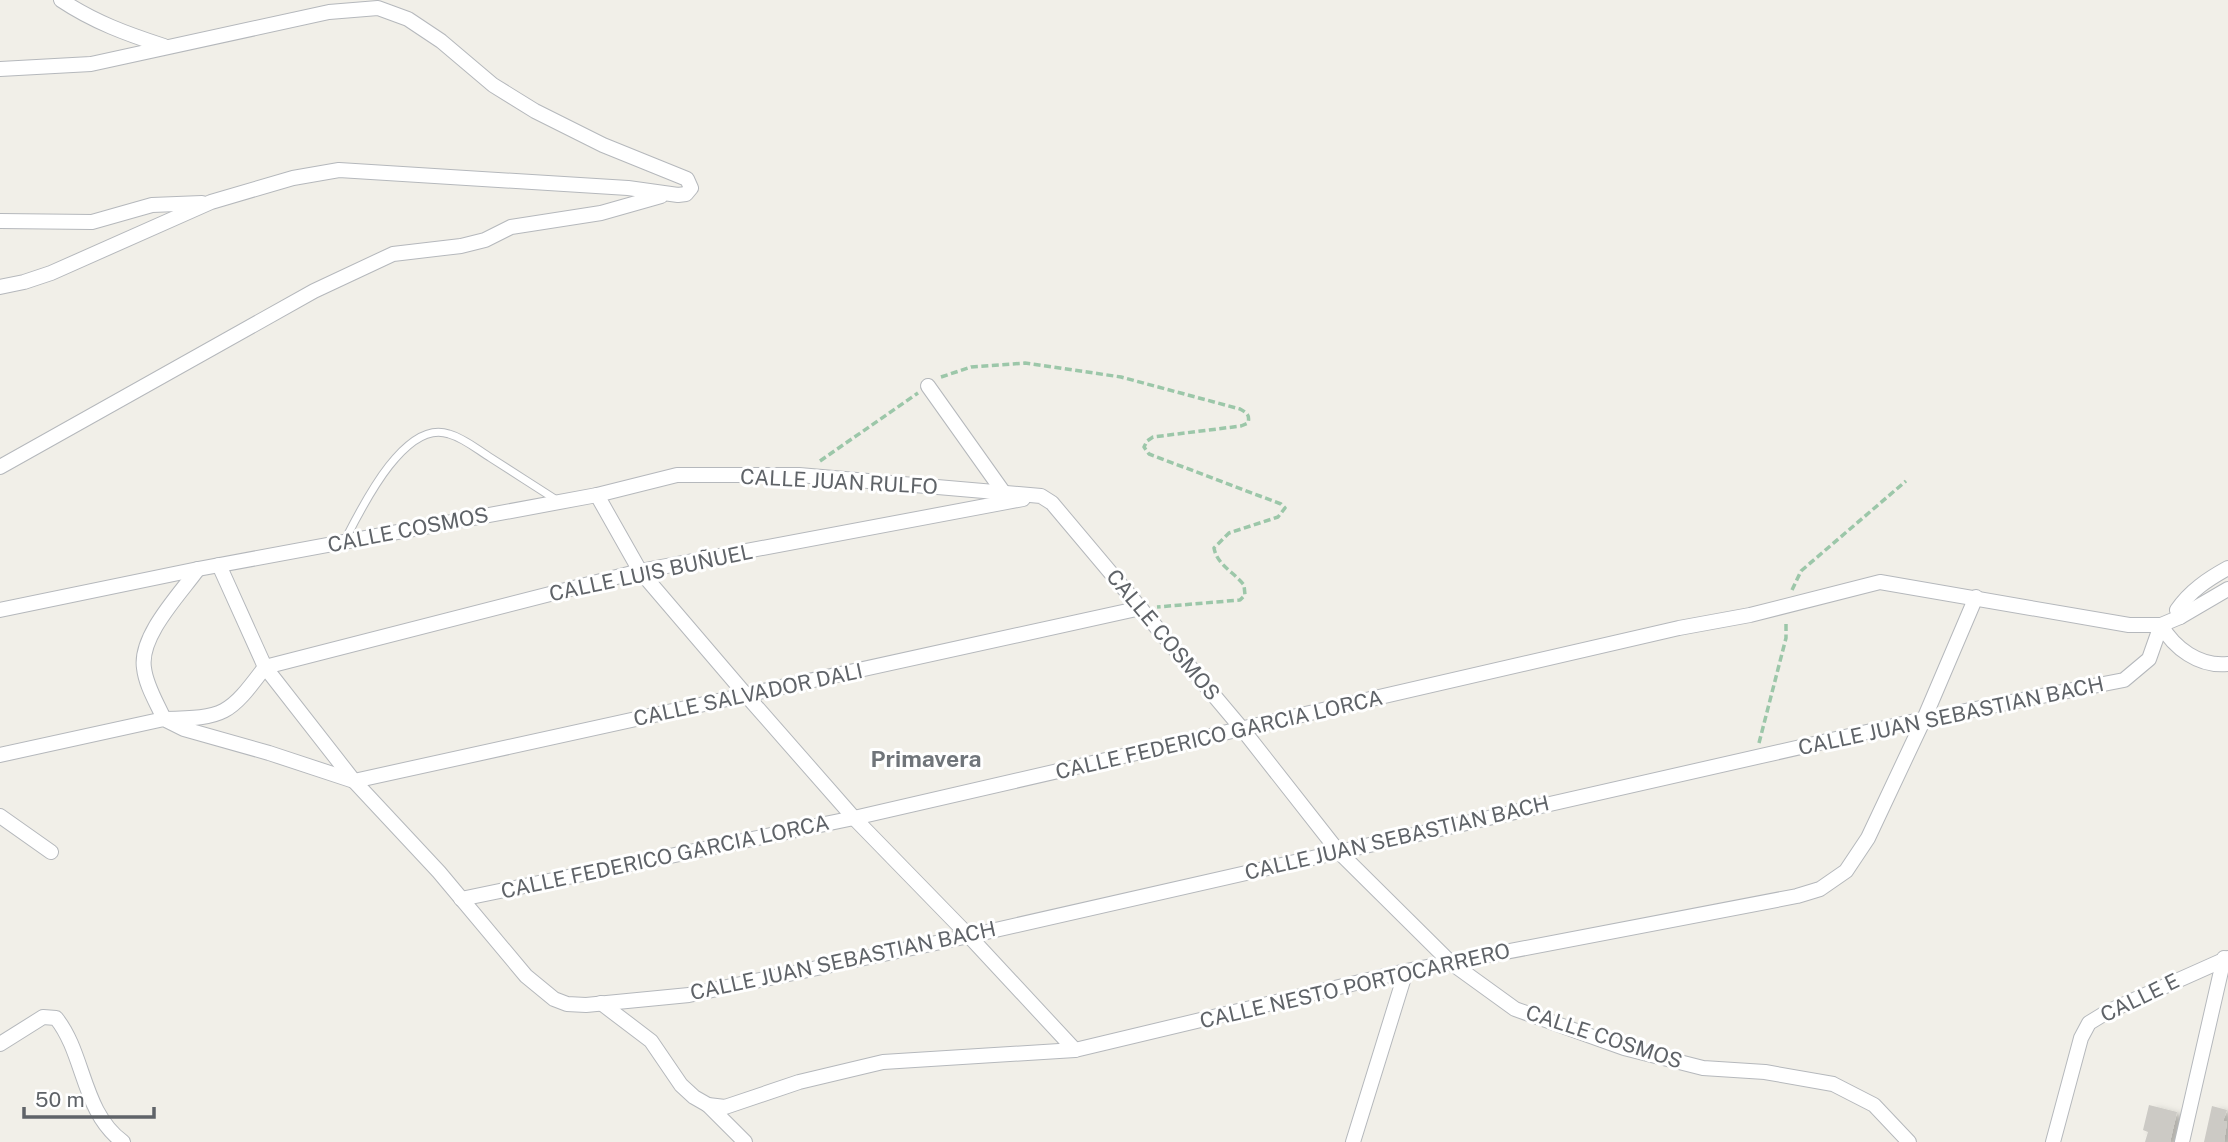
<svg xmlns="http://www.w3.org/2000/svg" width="2228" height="1142" font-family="'Public Sans',sans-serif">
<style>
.building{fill:#cccac5;filter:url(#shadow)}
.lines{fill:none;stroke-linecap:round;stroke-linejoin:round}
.service-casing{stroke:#b5b8bc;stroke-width:9}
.minor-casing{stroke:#b5b8bc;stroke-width:16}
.path{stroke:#9cc7a9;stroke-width:3.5;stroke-dasharray:7 3.5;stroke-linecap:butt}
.service{stroke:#fff;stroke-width:7}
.minor{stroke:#fff;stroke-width:14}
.labels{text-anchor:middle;stroke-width:6;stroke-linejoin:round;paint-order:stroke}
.street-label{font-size:21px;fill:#5f6368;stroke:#fff}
.neighbourhood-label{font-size:23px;font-weight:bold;fill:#70757a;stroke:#fff}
</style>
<defs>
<filter id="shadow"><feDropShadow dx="7" dy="4" stdDeviation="3.5" flood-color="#0004"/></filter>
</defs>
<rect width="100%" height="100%" fill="#f1efe8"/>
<g class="building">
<path d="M2149,1105L2177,1112L2170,1142H2145L2148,1132L2143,1130Z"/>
<path d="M2212,1106L2227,1110L2223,1121L2227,1122L2224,1142H2204Z"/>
</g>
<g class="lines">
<defs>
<path id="service" d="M344,542C360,511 404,418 449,434C464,438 478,450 491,458C513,472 536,487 558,501"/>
<g id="minor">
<path d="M61,0C94,22 127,34 164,46"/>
<path d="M0,69L91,64L329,12L378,8L408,19L441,41L493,85L535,111L603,145L687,179L691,188L686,194L678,195L628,188L339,170L293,178L211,202L51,273L24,282L0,287"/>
<path d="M0,221L92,222L152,205L202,203"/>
<path d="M928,386L1004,493"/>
<path d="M0,467L314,291L393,254L461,246L485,240L511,227L601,213L661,196"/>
<path d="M597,495L640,571L746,695L854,818L969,936L1075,1050"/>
<path d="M219,565L265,667L354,781L439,872L526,976L554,999L567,1004L586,1005L689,995L969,936L1924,719L2124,680L2149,659L2161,625"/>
<path d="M198,569C180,594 139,636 144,668C146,686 157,703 164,719C225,718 229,715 265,667L640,571L1023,499"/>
<path d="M0,610L198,569L597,495L677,475H799L1041,496L1052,503L1243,730L1338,851L1450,962L1515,1009L1624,1048L1703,1068L1765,1072L1833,1084L1874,1105L1909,1142"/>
<path d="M2180,617L2177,610C2190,591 2208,579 2228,568"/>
<path d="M2161,625C2174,648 2199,667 2228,664"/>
<path d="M0,755L164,719L184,729L269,753L354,781L1141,608"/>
<path d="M0,816L51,852"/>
<path d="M461,899L854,818L1679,628L1750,615L1880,582L2129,625H2161L2180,617L2228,589"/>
<path d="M601,1003L651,1041L681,1085L694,1097L708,1105L725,1107L799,1082L883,1062L1075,1050L1406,971L1797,896L1820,889L1846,871L1868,838L1924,719L1976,597"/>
<path d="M0,1044L43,1017L56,1018C85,1054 82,1112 123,1142"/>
<path d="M708,1105L745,1142"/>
<path d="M1353,1142L1406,971"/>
<path d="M2053,1142L2081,1038L2089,1023L2107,1012L2228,958"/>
<path d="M2182,1142L2224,958"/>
</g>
</defs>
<use href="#service" class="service-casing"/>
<use href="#minor" class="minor-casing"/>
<g class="path">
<path d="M941,377L971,367L1025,363L1121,377L1240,409C1247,413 1250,415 1248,423L1241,426L1153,437L1147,441L1144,447L1149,454L1281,504L1285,508L1278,517L1229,533L1214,548C1217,565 1234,572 1244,585L1245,595L1240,600L1157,607"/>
<path d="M820,461L918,393"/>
<path d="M1792,590L1801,571L1906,481"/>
<path d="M1759,743L1786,638V621"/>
</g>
<use href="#service" class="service"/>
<use href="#minor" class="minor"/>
</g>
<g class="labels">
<g class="street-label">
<text transform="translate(839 482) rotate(3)" y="7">CALLE JUAN RULFO</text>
<text transform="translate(408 530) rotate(-11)" y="7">CALLE COSMOS</text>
<text transform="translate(651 573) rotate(-12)" y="7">CALLE LUIS BUÑUEL</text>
<text transform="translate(1163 635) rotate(50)" y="7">CALLE COSMOS</text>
<text transform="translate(748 695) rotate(-12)" y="7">CALLE SALVADOR DALI</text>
<text transform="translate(1951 716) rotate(-12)" y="7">CALLE JUAN SEBASTIAN BACH</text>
<text transform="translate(1219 735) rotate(-13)" y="7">CALLE FEDERICO GARCIA LORCA</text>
<text transform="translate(1397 838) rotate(-13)" y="7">CALLE JUAN SEBASTIAN BACH</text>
<text transform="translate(665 857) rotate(-12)" y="7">CALLE FEDERICO GARCIA LORCA</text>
<text transform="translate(843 961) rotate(-12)" y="7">CALLE JUAN SEBASTIAN BACH</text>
<text transform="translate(1355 986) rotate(-13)" y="7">CALLE NESTO PORTOCARRERO</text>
<text transform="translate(2140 998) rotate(-26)" y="7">CALLE E</text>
<text transform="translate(1604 1037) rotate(18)" y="7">CALLE COSMOS</text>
</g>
<g class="neighbourhood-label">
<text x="926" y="767">Primavera</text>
</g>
</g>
<path d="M24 1107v10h130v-10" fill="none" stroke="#5f6368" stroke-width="3.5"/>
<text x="35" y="1107" font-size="21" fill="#5f6368" stroke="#ffffff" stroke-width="5" paint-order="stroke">50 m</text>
</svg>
